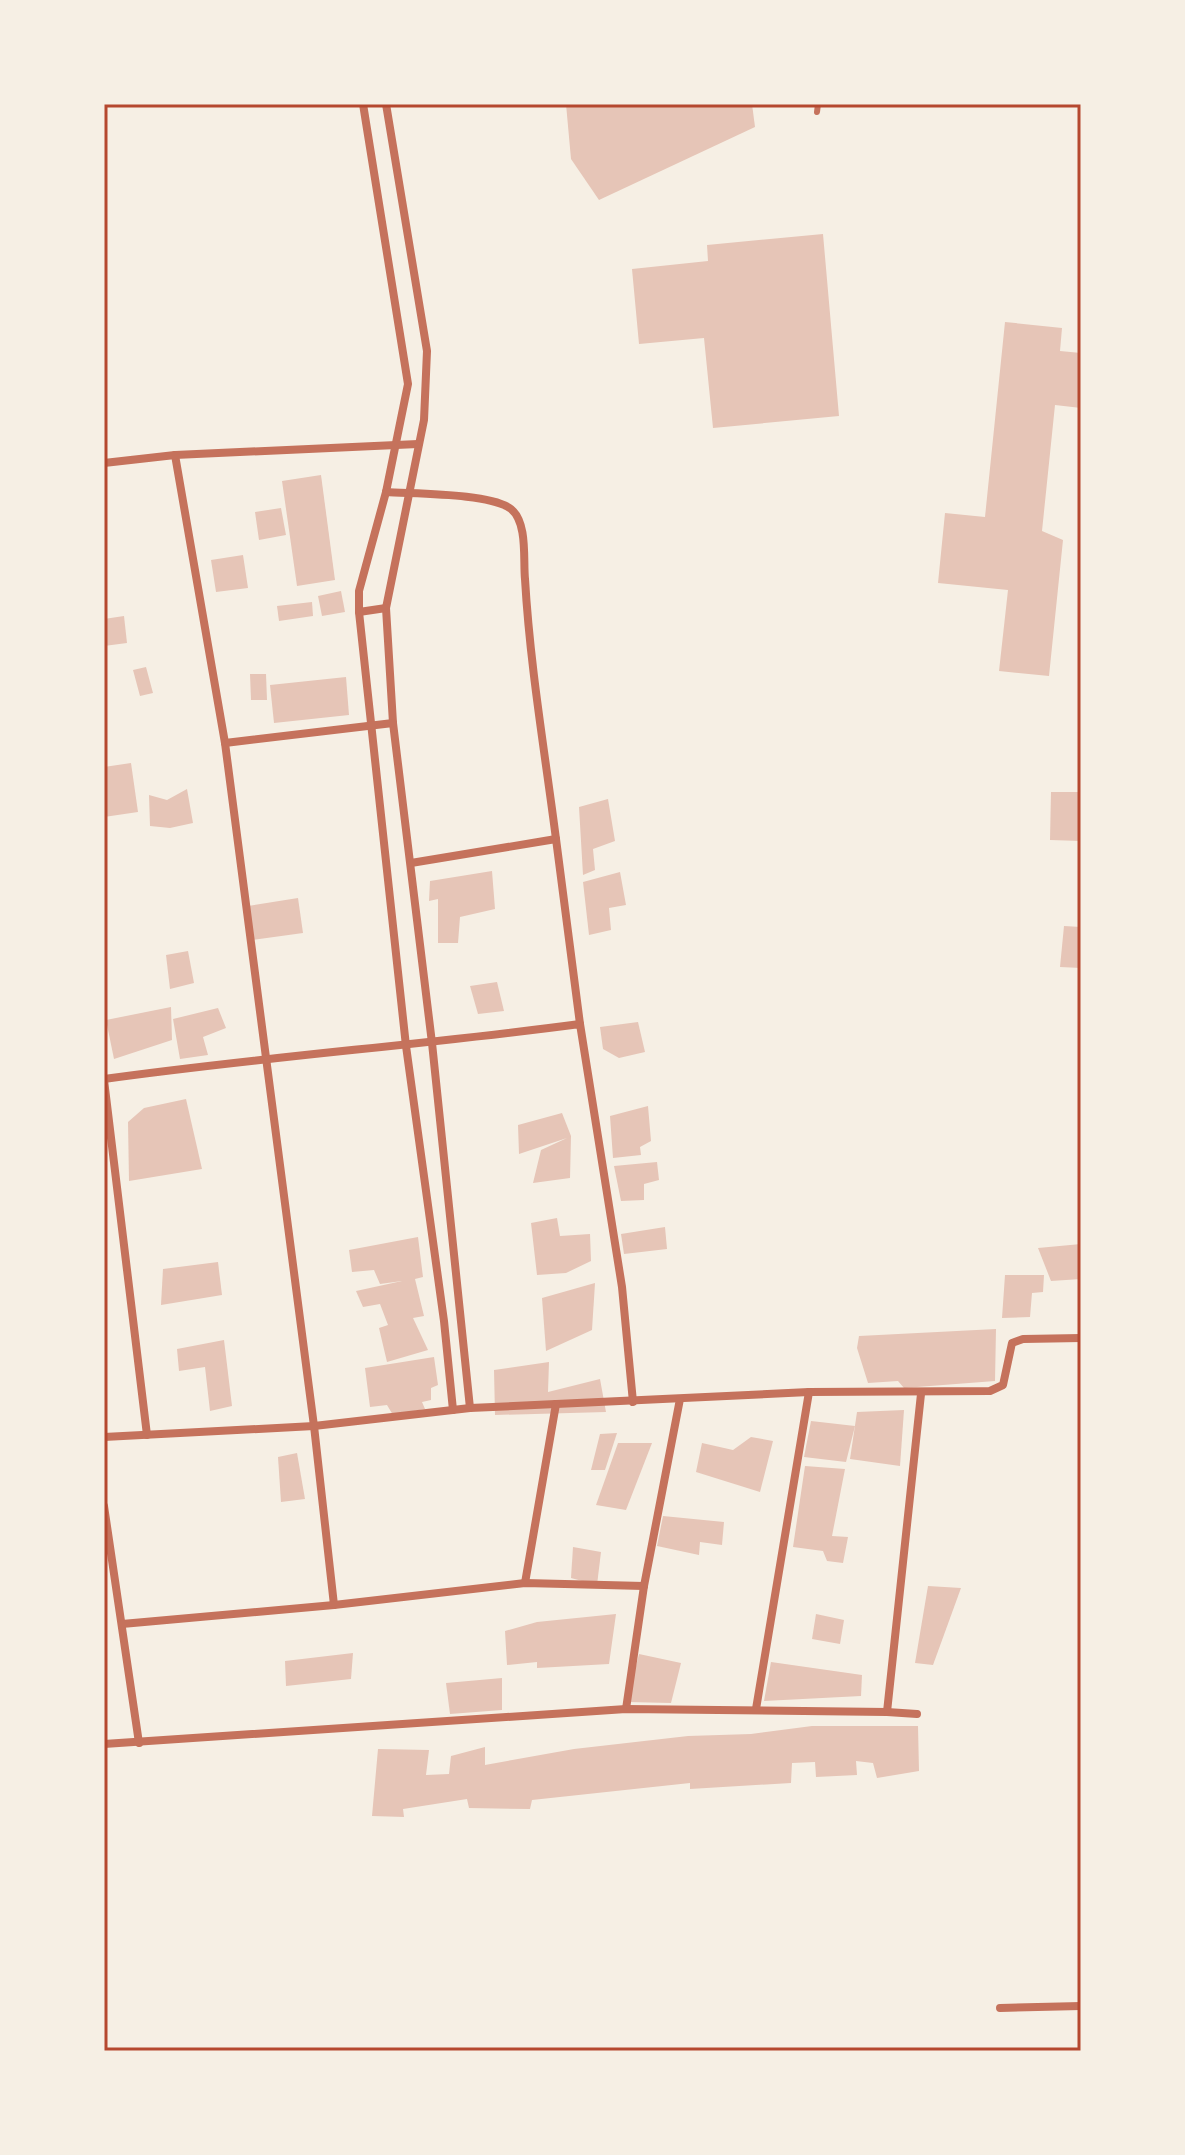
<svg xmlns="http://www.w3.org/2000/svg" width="1185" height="2155" font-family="'PT Sans',sans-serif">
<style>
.building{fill:#e6c5b7}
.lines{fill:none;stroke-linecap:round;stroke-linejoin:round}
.service{stroke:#c5725c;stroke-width:6}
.minor{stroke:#c5725c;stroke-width:8}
.neatline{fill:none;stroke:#b5482f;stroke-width:3}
</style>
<rect width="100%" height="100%" fill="#f6efe4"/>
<g class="building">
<path d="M566,104H752L755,127L599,200L571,159Z"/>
<path d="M823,234L839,416L713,428L704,338L639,344L632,269L708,261L707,245Z"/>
<path d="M1005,322L1062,328L1060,351L1081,353V408L1055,405L1042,531L1063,540L1049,676L999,671L1008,590L938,583L945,513L985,517Z"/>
<path d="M321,475L335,580L297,586L282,481Z"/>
<path d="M281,508L286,535L259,540L255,512Z"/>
<path d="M243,555L248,588L216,592L211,560Z"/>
<path d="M341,591L345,612L322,616L318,596Z"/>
<path d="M312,602L313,616L279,621L277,606Z"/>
<path d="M124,616L127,643L104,646V619Z"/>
<path d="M146,667L153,693L140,696L133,670Z"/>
<path d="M250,674H266L267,700H251Z"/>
<path d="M346,677L349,715L274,723L270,685Z"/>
<path d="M131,763L138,812L104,817V767Z"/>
<path d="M187,789L193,823L170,828L150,826L149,795L167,800Z"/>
<path d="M1051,792H1081V841L1050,840Z"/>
<path d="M608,799L615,841L593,849L595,870L583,875L579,807Z"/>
<path d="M492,871L495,909L460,917L458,943H438V899L429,901L430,881Z"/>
<path d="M620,872L626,905L609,908L611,930L589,935L583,882Z"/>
<path d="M298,898L303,933L252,940L248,906Z"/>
<path d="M1064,926L1081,927V968L1060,967Z"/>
<path d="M188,951L194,983L170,989L166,955Z"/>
<path d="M497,982L504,1011L478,1014L470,986Z"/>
<path d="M171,1007L172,1040L114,1059L106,1020Z"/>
<path d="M218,1008L226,1028L203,1037L208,1055L180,1059L173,1019Z"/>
<path d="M638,1022L645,1052L619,1058L603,1049L600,1027Z"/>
<path d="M186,1099L202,1169L129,1181L128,1122L144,1108Z"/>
<path d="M648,1106L651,1141L640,1147L641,1155L613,1158L610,1116Z"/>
<path d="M562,1113L571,1136L570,1178L533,1183L541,1150L567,1138L519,1154L518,1125Z"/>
<path d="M657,1162L659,1180L644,1184V1200L621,1201L614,1166Z"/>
<path d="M557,1218L560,1236L590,1234L591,1261L566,1273L537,1275L531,1223Z"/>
<path d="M665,1227L667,1249L624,1254L621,1234Z"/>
<path d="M418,1237L423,1277L415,1279L424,1316L413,1318L428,1350L387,1362L379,1328L388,1325L380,1304L363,1307L356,1291L402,1281L380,1284L374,1270L352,1272L349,1250Z"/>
<path d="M1081,1244V1279L1051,1281L1038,1248Z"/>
<path d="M218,1262L222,1295L161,1305L163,1269Z"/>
<path d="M1005,1275H1044L1043,1292L1032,1293L1030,1317L1002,1318Z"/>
<path d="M595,1283L592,1330L546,1351L542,1298Z"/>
<path d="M996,1329L995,1381L904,1388L898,1381L868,1383L857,1348L859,1336Z"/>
<path d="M224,1340L232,1406L210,1411L205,1367L179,1371L177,1349Z"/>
<path d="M434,1357L438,1385L431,1388V1400L422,1402L425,1409L393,1415L387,1405L370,1407L365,1368Z"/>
<path d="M549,1362L548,1392L600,1379L606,1412L495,1415L494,1370Z"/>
<path d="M904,1410L900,1466L850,1459L857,1412Z"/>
<path d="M811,1421L855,1426L846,1462L804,1457Z"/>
<path d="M617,1433L605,1470H591L600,1434Z"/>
<path d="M751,1437L773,1441L760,1492L696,1472L702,1443L733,1450Z"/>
<path d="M618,1443H652L626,1510L596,1505Z"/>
<path d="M297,1453L305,1499L281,1502L278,1457Z"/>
<path d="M805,1466L845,1469L832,1536L848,1537L843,1563L827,1561L823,1551L793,1547Z"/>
<path d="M663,1516L724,1522L722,1545L700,1542L699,1555L657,1546Z"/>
<path d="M573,1547L601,1552L597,1585L571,1578Z"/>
<path d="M928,1586L961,1588L933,1665L915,1663Z"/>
<path d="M616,1614L609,1664L537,1668V1662L507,1665L505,1631L537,1622Z"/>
<path d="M816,1614L844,1620L840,1644L812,1639Z"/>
<path d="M353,1653L351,1679L286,1686L285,1661Z"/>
<path d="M639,1654L681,1663L671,1703L627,1702Z"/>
<path d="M771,1662L862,1675L861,1696L764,1701Z"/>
<path d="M502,1678V1710L450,1714L446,1683Z"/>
<path d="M812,1726H918L919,1771L877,1778L873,1763L856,1761L857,1775L816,1777L815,1762L792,1763L791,1783L690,1789V1783L532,1800L530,1809L469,1808L467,1799L403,1809L404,1817L372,1816L378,1749L429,1750L426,1775L449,1774L451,1756L485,1747V1765L574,1749L688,1736L751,1734Z"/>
</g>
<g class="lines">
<path class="service" d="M817,112L818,104"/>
<g class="minor">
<path d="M363,104L408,384L386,492L359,591V612L406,1046L444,1321L453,1410"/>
<path d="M386,104L427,351L424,420L386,608L393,723L432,1043L470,1408"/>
<path d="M175,455L225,743L314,1426L334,1605"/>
<path d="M104,463L175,455L418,444"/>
<path d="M386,492C414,494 491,493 511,509C528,523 523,560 525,579C530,666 545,753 556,839"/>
<path d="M359,612L386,608"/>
<path d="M225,743L393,723"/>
<path d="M411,863L556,839L580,1024"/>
<path d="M104,1079C262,1057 422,1045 580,1024L622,1287L633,1402"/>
<path d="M104,1080L147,1435"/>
<path d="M104,1437L314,1426L470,1408L556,1404L809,1392L990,1391L1003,1385L1012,1343L1023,1339L1081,1338"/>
<path d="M104,1506L139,1743"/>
<path d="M525,1583L556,1404"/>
<path d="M122,1624L334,1605L525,1583L644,1586"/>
<path d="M626,1709L644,1586L680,1399"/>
<path d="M756,1709L809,1392"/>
<path d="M887,1712L917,1714"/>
<path d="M104,1744L626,1709L887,1712L921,1394"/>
<path d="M1000,2008L1081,2006"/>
</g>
</g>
<rect width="1185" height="2155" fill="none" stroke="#f6efe4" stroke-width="212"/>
<rect x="106" y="106" width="973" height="1943" class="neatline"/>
</svg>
